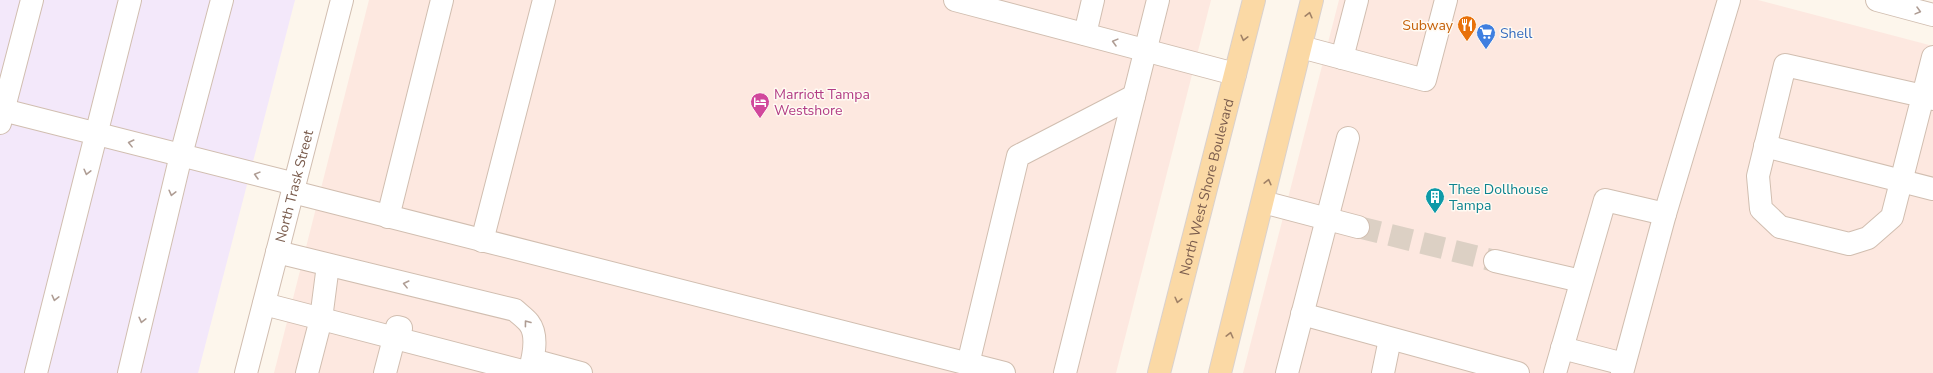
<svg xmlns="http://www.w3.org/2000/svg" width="1933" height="373" font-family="'Nunito Sans',sans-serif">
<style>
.commercial{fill:#fde8e0}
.education{fill:#f3e8fa}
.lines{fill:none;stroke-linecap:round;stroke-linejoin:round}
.minor-tunnel{stroke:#dcd0c4;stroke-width:22;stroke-dasharray:22 11;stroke-linecap:butt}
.minor-casing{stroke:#d1beb0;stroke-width:24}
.major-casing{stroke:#dad1cd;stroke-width:24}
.minor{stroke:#fff;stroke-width:22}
.major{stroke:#fbd9a5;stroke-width:22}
.oneway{stroke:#af9d94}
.oneway2{stroke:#a18267}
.labels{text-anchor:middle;stroke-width:3;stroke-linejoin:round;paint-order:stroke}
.food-label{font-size:14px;fill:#c56008;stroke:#fffaf3;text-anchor:end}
.shop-label{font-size:14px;fill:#366cbe;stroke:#fffaf3;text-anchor:start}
.hotel-label{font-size:14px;fill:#b23c85;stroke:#fffaf3;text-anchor:start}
.street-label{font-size:14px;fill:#7a5c4d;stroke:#fffaf3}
.culture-label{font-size:14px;fill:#0d838f;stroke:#fffaf3;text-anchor:start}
</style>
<rect width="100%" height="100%" fill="#fdf6ec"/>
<g class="commercial">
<path d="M369,0H1211L1116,373H274Z"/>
<path d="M1339,0H1758L1933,46V373H1243Z"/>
</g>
<path class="education" d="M0,0H295L198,373H0Z"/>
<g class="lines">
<path class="minor-tunnel" d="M1358,227L1495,261"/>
<defs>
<g id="minor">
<path d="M955,0L1235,74"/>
<path d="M1877,0L1933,15"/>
<path d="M1085,34L1093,0"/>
<path d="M1301,47L1425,80L1446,0"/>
<path d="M1933,57L1892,217L1868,238L1849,244L1780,227L1761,209L1758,176L1785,65L1923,96L1933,99"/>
<path d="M1342,58L1357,0"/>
<path d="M3,110L295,184"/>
<path d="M0,123L32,0"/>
<path d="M1765,146L1933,189"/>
<path d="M293,192L1004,373"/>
<path d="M1263,202L1358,227"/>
<path d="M388,217L442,0"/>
<path d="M482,241L544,0"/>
<path d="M277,252L515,310C519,314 525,318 529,323C539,336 533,359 529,373"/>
<path d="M1495,261L1581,281"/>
<path d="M264,304L530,373"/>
<path d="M1302,314L1518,373"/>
<path d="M1562,348L1624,364"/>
<path d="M533,360L581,373"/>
<path d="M968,364L1018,156L1134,96"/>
<path d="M36,373L130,0"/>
<path d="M129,373L181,155L222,0"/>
<path id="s1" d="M246,373L342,0"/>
<path d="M307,373L321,319L328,265"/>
<path d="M385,373L397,327L401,328"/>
<path d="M1065,373L1158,0"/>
<path d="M1287,373L1348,138"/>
<path d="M1383,373L1390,339"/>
<path d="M1555,373L1605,200L1665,214"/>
<path d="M1622,373L1665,214L1729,0"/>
</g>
<g id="major">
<path id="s2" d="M1159,373L1254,0"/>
<path d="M1220,373L1312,0"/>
</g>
</defs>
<use href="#minor" class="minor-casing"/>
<use href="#major" class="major-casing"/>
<use href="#minor" class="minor"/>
<use href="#major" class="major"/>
</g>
<defs><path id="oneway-chevron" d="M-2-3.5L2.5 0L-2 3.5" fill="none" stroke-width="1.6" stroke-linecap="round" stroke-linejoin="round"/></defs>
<g class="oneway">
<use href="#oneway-chevron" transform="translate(1918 11) rotate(15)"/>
<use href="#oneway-chevron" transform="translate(1115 42) rotate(-165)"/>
<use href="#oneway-chevron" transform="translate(131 143) rotate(-166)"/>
<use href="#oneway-chevron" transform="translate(87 172) rotate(104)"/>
<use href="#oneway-chevron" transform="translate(257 175) rotate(-165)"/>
<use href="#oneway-chevron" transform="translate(172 193) rotate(104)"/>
<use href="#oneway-chevron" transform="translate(406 284) rotate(-166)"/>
<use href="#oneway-chevron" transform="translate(55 298) rotate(104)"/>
<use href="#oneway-chevron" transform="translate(142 320) rotate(104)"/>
<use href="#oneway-chevron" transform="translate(527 323) rotate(-127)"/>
</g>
<g class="oneway2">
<use href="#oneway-chevron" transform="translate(1309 15) rotate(-76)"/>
<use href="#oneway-chevron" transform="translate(1244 38) rotate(104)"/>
<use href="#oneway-chevron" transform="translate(1268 182) rotate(-76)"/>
<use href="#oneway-chevron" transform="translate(1178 300) rotate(104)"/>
<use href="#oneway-chevron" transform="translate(1230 335) rotate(-76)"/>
</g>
<defs>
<symbol id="restaurant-pin" viewBox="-11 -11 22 30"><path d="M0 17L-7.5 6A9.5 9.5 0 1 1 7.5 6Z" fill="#e8710a" stroke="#fffaf3"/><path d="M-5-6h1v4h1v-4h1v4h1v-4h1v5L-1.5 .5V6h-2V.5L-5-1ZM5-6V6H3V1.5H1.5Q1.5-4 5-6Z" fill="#fff"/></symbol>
<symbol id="supermarket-pin" viewBox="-11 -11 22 30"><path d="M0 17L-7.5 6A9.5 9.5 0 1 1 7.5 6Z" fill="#3f7fe0" stroke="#fffaf3"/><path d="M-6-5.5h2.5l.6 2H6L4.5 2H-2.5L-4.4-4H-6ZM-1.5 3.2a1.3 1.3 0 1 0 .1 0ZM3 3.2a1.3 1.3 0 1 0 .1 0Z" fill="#fff"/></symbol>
<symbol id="hotel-pin" viewBox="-11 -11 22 30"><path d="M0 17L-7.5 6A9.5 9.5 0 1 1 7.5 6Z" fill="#d1479c" stroke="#fffaf3"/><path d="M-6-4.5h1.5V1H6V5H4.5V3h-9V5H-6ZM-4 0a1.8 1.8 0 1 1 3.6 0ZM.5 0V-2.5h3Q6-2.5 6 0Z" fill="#fff"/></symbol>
<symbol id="building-pin" viewBox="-11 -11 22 30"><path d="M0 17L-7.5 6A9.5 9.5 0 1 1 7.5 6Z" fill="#0f9aa8" stroke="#fffaf3"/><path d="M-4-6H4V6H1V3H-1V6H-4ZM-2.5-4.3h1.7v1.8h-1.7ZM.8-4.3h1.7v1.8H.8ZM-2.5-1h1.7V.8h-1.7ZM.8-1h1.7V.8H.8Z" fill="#fff"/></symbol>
</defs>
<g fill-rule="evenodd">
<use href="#restaurant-pin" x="1456" y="14" width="22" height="30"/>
<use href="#supermarket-pin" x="1475" y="22" width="22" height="30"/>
<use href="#hotel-pin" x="749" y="91" width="22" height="30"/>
<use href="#building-pin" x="1424" y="186" width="22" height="30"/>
</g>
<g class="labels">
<g class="food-label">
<text x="1453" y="30">Subway</text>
</g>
<g class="shop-label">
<text x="1500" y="38">Shell</text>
</g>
<g class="hotel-label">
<text x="774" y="99">Marriott Tampa<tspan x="774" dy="16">Westshore</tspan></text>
</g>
<g class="street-label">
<text dy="5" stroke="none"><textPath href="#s2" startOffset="192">North West Shore Boulevard</textPath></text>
<text dy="5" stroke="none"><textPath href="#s1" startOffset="193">North Trask Street</textPath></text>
</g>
<g class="culture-label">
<text x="1449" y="194">Thee Dollhouse<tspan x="1449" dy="16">Tampa</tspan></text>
</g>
</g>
</svg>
